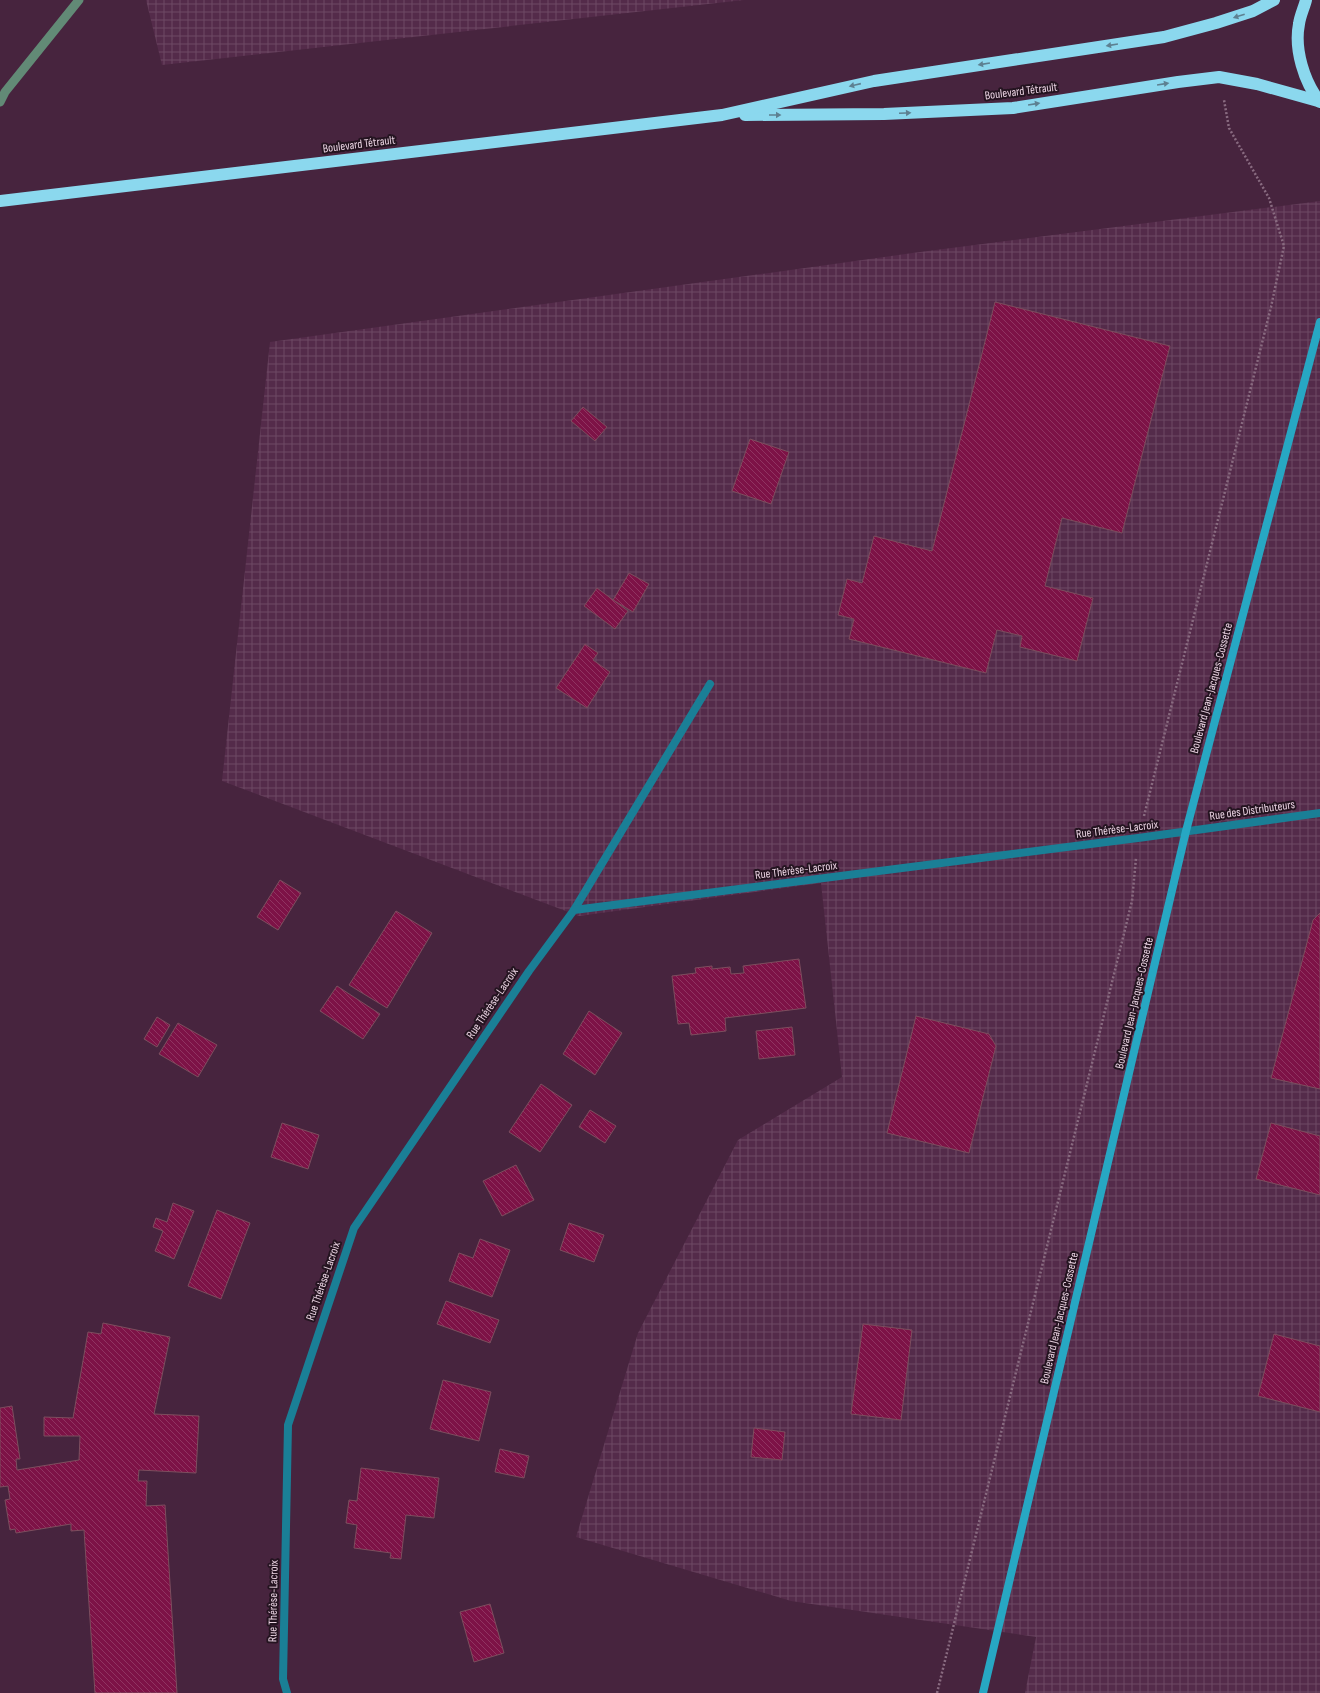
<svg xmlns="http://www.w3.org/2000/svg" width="1320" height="1693" font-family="'Sofia Sans Condensed',sans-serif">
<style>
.industrial{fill:url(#industrial-grid)}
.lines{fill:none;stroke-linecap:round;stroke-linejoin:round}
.stream{stroke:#628a76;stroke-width:9}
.building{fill:url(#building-back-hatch);stroke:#7c4e5e}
.path{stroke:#896b80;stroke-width:2.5;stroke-dasharray:2 2;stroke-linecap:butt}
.lane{stroke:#1a7f96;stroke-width:8}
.street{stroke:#1a7f96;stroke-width:8}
.secondary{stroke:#27a7c3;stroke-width:8}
.highway{stroke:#8bd8ee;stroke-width:12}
.oneway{fill:#5d8091}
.labels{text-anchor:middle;stroke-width:4;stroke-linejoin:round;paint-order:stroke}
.street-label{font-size:12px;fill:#ebd4e3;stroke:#241420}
</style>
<defs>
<pattern id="industrial-grid" width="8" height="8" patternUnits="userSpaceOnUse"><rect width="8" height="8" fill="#542b4a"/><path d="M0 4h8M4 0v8" fill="none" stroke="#6d4964"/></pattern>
<pattern id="building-back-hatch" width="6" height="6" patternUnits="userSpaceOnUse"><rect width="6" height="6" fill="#7d1246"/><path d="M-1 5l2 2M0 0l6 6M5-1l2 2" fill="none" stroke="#903461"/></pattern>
</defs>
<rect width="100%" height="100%" fill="#47243e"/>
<g class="industrial">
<path d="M146,0H744L162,65Z"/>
<path d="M1320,201V1693H1025L1036,1637L791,1601L576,1537L638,1333L738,1140L842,1077L821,883L579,916L222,781L270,342L920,252Z"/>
</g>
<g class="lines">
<path class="stream" d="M0,102L5,92L79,0"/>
</g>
<g class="building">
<path d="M995,302L1170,346L1122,533L1062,518L1045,586L1093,598L1077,661L1020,647L1022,636L997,630L986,673L849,639L854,619L838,615L847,579L862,583L874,536L932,551Z"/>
<path d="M583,407L607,427L595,441L571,421Z"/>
<path d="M750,439L789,452L771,504L732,491Z"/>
<path d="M629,573L649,584L633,612L613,600Z"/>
<path d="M597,588L628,611L615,629L584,606Z"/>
<path d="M585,644L598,653L593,660L610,672L587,708L556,688Z"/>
<path d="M280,880L301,893L278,930L257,917Z"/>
<path d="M396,911L432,933L387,1008L349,985Z"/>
<path d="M1320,913V1089L1271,1078L1313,920Z"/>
<path d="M799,959L806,1008L725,1018L726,1031L691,1035L689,1023L678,1024L672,976L696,973L695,968L712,966V969L730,967L731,974L744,973L743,966Z"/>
<path d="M337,986L380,1014L363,1039L320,1011Z"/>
<path d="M589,1011L622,1033L595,1075L563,1054Z"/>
<path d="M916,1016L989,1034L996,1046L969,1153L887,1133Z"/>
<path d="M157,1017L170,1025L157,1047L144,1039Z"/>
<path d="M178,1023L217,1045L198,1077L159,1054Z"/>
<path d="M792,1027L795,1055L759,1059L756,1031Z"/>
<path d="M541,1084L572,1105L540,1152L509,1132Z"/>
<path d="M590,1110L616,1126L605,1143L579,1127Z"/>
<path d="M282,1123L319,1135L308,1169L271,1157Z"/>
<path d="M1271,1123L1320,1136V1195L1256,1179Z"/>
<path d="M516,1165L534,1200L502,1216L483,1181Z"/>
<path d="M173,1203L194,1211L174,1259L155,1251L163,1231L153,1227L156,1218L167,1222Z"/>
<path d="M217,1210L250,1223L221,1299L188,1286Z"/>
<path d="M569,1223L604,1235L594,1262L560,1250Z"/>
<path d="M480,1239L510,1250L492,1297L449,1281L459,1253L473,1258Z"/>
<path d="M446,1301L499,1320L490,1343L437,1324Z"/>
<path d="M103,1323L170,1337L154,1414L199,1416L196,1473L139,1470L138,1481H147L146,1506L165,1505L177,1693H95L84,1530L71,1531V1524L16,1533L15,1529L10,1530L5,1500L10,1499L8,1486L0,1487V1408L12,1406L20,1459H16L17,1470L79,1460L80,1436H44V1417L73,1418L88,1332L101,1334Z"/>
<path d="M863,1324L912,1330L901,1420L851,1414Z"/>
<path d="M1274,1334L1320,1346V1412L1258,1396Z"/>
<path d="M443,1380L491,1392L479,1441L430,1429Z"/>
<path d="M754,1428L785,1432L782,1460L751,1457Z"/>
<path d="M500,1449L529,1456L524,1478L495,1472Z"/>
<path d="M361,1468L439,1478L434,1518L406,1515L401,1559L390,1558L391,1553L354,1548L357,1525L346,1523L349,1500L357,1501Z"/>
<path d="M490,1604L504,1653L474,1662L460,1612Z"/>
</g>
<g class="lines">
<g class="path">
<path d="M1144,816L1271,307L1284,246L1269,198L1229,128L1224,100"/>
<path d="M937,1693L1132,901L1136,858"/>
</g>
<path class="lane" d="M574,910L710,684"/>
<path class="street" d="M287,1693L283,1679L288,1425L354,1228L529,971L574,910L1138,838L1320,813"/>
<path class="secondary" d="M983,1693L1186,831L1320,322"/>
<g class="highway">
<path d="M1306,0C1304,8 1300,16 1299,24C1294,49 1304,82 1320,102"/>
<path d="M745,115L884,114L1013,108L1178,82L1219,77L1257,84L1318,101"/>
<path d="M0,201L722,115L874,81L1164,37L1216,23L1253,11L1274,0"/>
</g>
</g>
<defs><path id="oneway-solid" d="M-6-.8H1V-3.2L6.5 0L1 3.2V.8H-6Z"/></defs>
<g class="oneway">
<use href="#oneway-solid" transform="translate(1239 16) rotate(162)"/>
<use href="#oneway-solid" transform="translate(1112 45) rotate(171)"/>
<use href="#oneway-solid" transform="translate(984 64) rotate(171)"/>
<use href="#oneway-solid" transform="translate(1163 84) rotate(-9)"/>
<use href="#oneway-solid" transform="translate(855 85) rotate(167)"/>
<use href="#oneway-solid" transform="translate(1034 104) rotate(-9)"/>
<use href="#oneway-solid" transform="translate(905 113) rotate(-3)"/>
<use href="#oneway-solid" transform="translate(775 115)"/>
</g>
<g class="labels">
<g class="street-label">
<text transform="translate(1021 91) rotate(-7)" y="4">Boulevard Tétrault</text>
<text transform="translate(359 144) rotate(-7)" y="4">Boulevard Tétrault</text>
<text transform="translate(1211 688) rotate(-75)" y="4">Boulevard Jean-Jacques-Cossette</text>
<text transform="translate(1252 810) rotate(-8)" y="4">Rue des Distributeurs</text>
<text transform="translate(1117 829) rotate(-7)" y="4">Rue Thérèse-Lacroix</text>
<text transform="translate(796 870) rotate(-7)" y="4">Rue Thérèse-Lacroix</text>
<text transform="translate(492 1003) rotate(-56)" y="4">Rue Thérèse-Lacroix</text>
<text transform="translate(1134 1003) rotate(-77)" y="4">Boulevard Jean-Jacques-Cossette</text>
<text transform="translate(323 1281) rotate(-71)" y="4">Rue Thérèse-Lacroix</text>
<text transform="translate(1059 1318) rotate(-77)" y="4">Boulevard Jean-Jacques-Cossette</text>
<text transform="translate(273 1601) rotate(-89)" y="4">Rue Thérèse-Lacroix</text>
</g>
</g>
</svg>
